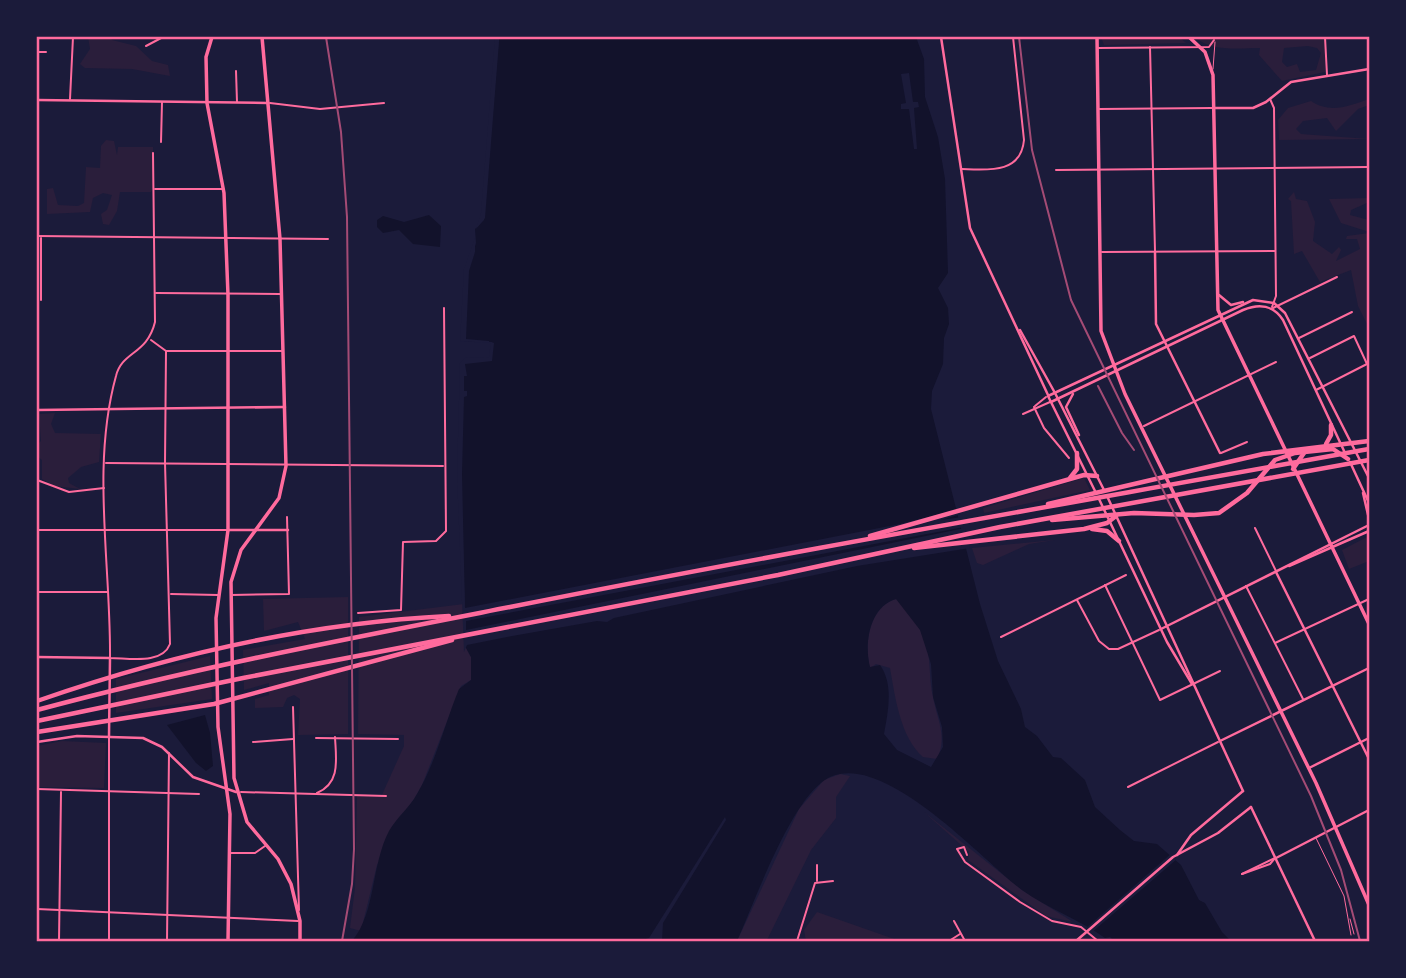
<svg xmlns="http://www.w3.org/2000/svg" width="1406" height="978" font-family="'Archivo Narrow',sans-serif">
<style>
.green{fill:#2a1e3b;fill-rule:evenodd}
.water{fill:#12122b;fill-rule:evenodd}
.pier{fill:#1b1b3a}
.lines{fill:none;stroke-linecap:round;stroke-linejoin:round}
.service{stroke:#ff6b9d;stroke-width:1}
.minor{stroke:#ff6b9d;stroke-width:2}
.tertiary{stroke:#ff6b9d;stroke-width:2.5}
.secondary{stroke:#ff6b9d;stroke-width:2.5}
.primary{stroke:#ff6b9d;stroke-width:3.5}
.motorway{stroke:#ff6b9d;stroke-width:4.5}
.rail{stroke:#a44b75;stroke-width:2}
.neatline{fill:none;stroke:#ff6b9d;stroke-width:2.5}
</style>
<rect width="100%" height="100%" fill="#1b1b3a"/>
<g class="green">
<path d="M88,37H110L112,40L136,46L152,61L168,65L170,76L132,69L85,68L80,64L90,49Z"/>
<path d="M1101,37H1179L1186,43L1104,45Z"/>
<path d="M1195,37H1325V72L1282,81L1259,55L1260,48C1238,48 1211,52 1195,37ZM1308,46L1317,48L1321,53L1316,70L1300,72L1297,64L1287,67L1282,62L1284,48Z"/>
<path d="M1369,99V105L1358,109L1336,131L1327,118L1303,121L1296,129L1301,134L1369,139L1279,140L1278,120L1288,108L1311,101C1330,114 1349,106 1369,99Z"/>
<path d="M106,140L114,141L117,155L118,147H153L154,186L151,192H120L117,211L109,225L103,224L101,214L107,210L112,195L103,193L93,198L90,212L47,214V189L53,188L58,205L78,206L84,203L86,167L100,168L101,146Z"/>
<path d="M1294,192L1296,199L1307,201L1315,222L1313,241L1332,254L1339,247L1341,250L1336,261L1360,249L1357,239H1346L1347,236L1369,233V328L1358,306L1351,270L1320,282L1302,251L1294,254L1291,201L1288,199Z"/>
<path d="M1369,198V202L1351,210L1350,215L1369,220V230L1366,231L1341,223L1329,199Z"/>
<path d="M55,413L51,424L55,433L101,434L99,462L81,467L68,478L69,483L80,489L54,486L42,479V460L37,456V445L41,441L39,414Z"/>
<path d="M1084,478L1090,490L984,513L983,508Z"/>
<path d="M1369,536V561L1349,569L1342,550Z"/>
<path d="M1055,540L1029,544L983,565L977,563L972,548Z"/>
<path d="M348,597V734L298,735L300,699L294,695L287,698L283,707L255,708V699L269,695V683L244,690L243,650L305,639L298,622L264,631L263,599Z"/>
<path d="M896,599L900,601C908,613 919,625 924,638C932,657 928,677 933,697C937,719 948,737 937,759L923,757C900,737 895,696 890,668L876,664L870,668C864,644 869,607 896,599Z"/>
<path d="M464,604L466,648L471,657V680L461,686L422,785L377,865L361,931L350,928L355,888L357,796L381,797L404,746V735L358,734L359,617Z"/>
<path d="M210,656L212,699L116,713V679Z"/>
<path d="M62,741L106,743L104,788L37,787V746Z"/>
<path d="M840,774L850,776L836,797V818L811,850L768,938L765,941H737L799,809L824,780Z"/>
<path d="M924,812L1022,890L1073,922L1046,916L968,860L969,852Z"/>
<path d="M817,912L900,941H806L804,930Z"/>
</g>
<g class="water">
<path d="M499,37H916L924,59L925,97L938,137L945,179L948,273L938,288L948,308L949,324L944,338L943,364L932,391L931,409L980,604L998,661L1021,709L1025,727L1037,736L1053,757L1061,758L1085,780L1095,807L1120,830L1134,841L1157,844L1181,865L1199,900L1205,903L1222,932L1231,941H1114L1110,937L1105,938C1079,919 1048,909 1022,890C982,860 875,740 822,782C787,810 756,899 737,941H662L663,923L726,820L725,817L649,938L639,941H352C376,913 371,865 389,831C397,817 410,807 417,794C436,762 445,723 459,689L471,680V657L466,648L461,474L464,363L469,359H491L492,342L464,341L468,270L476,243L475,229L484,220ZM896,599L920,630L931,664L933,697L942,727L943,747L931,767L897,750L884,734C888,711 894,685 880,665L870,667C864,644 869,607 896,599Z"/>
<path d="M429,215L441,226L440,247L413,244L399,230L383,233L377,227V220L383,216L404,222Z"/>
<path d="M205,715L210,733L213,766L206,771L196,763L167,725Z"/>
</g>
<g class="pier">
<path d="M495,37H499V42L485,218L476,229L481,213Z"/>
<path d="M909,73L913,102H918L919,107L914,108L917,149H914L909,109H901V104L906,103L901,74Z"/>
<path d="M475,238V252L469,271L466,339L489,341V343L460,341L464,269Z"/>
<path d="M491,342L494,343L492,361L465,364L467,376H464V391H467V396L464,397L462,474L465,608L900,524L960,509L961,514L941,520L962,517L964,527L466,621V630L965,528L970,548L857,566L614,618L607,622L597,621L507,637L467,645L464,652L457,474L460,363L465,358L489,357Z"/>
<path d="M1172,853L1178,858L1091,933L1084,930Z"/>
</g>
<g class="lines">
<g class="service">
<path d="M1213,69L1215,42"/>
<path d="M1316,838L1344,896L1351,935"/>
<path d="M1350,919L1354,934"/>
</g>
<g class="minor">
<path d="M1325,37L1327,75"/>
<path d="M146,46L163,37"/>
<path d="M1150,47L1155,251"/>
<path d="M1098,48L1209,47L1214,40"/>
<path d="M37,52H46"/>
<path d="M236,71L237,102"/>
<path d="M70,99L73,37"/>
<path d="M1270,99L1274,108L1276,296L1272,307"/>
<path d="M270,103L320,109L384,103"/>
<path d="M1099,109L1212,108"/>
<path d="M161,142L162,102"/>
<path d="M153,153L155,322C147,355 122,351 116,376C91,466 111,565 110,658C129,658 162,665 170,644L165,463L166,351"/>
<path d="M962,169C988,170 1021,174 1024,140L1013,37"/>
<path d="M1056,170L1369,167"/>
<path d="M155,189H222"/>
<path d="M37,236L328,239"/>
<path d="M1102,252L1275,251"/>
<path d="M156,293L280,294"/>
<path d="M41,300V238"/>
<path d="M1273,308L1337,277"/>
<path d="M1299,338L1352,312"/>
<path d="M151,340L166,351H282"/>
<path d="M1310,358L1354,336L1367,364L1316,390"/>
<path d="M1035,406L1046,397"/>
<path d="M1034,407L1044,428L1069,458"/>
<path d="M1023,414L1050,402"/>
<path d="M1144,426L1276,362"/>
<path d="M1221,453L1247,442"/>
<path d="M106,463L443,466"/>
<path d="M37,480L69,492L104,488"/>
<path d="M1255,528L1276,571"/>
<path d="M37,530H227"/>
<path d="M1105,585L1160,700L1220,671"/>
<path d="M1246,586L1303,699"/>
<path d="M37,592H107"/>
<path d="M171,594L218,595"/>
<path d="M231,595L289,594L287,517"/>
<path d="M1077,600L1099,641L1109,649H1118L1159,630"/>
<path d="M358,613L401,610L403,542L436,541L446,531L444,308"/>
<path d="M1001,637L1126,575"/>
<path d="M1275,643L1369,599"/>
<path d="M293,707L299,910"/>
<path d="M316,738L398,739"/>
<path d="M253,742L293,739"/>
<path d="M1128,787L1218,742"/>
<path d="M37,789L199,794"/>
<path d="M241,792L386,796"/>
<path d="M317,793C341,783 336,759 335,737"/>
<path d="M230,853H255L265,846"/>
<path d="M967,855L964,847L957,849L965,862L1020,902L1052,921L1081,927L1098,941"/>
<path d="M1242,874L1270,864L1275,858"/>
<path d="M1242,874L1275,858"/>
<path d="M817,881V865"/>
<path d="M37,909L298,921"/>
<path d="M954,921L965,941"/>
<path d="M59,941L61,792"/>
<path d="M109,941V736"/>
<path d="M167,941L169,753"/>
<path d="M797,941L815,883L833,881"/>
<path d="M949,941L960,934"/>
</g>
<g class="tertiary">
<path d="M941,37L970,228L1048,395"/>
<path d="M37,100L268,103"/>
<path d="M1214,108H1253L1266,102L1291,82L1369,69"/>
<path d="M1155,252L1156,324L1220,453"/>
<path d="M1020,330L1055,393"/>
<path d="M37,410L285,407"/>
<path d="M228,530H288"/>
<path d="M1276,572L1369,759"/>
<path d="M37,657L110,658L109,736"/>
<path d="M1220,741L1369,668"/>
<path d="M1309,768L1369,738"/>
<path d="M1177,855L1191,835L1243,791"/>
<path d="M1276,858L1369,810"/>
<path d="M1076,941L1173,857L1218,833L1251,807"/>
</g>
<g class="secondary">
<path d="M1219,295L1231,305L1243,302"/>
<path d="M1055,393L1104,490"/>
<path d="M1073,394L1066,407L1079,435"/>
<path d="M1051,402L1243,310C1260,303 1273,305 1283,320L1345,453"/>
<path d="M1350,462L1369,503"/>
<path d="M1096,493L1048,396L1253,300L1274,303L1285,313L1369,478"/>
<path d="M1363,493L1369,519"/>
<path d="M1107,496L1243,791"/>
<path d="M1099,499L1167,642L1192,684"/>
<path d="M1289,566L1369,531"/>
<path d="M1161,629L1369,525"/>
<path d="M37,742L77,736L143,738L162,747L193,777L236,792"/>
<path d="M1251,807L1315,941"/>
</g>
<g class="primary">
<path d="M212,37L206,57L207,103L224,193L228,295V530L216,618L218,727L230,814L228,941"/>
<path d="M262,37L280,239L286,466L279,498L241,550L231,582L234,778L247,822L278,859L291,884L300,921V941"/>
<path d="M1097,37L1101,331L1125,394L1316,783L1369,905"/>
<path d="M1189,37L1205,52L1213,75L1218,310L1369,624"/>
</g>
<g class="motorway">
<path d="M1326,444L1331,435V425"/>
<path d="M1293,469L1304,453"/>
<path d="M1070,478L1077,469V453"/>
<path d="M1048,504L1263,454L1369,441"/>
<path d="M1052,520L1134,513L1194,515L1219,513L1247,493L1275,460L1295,453L1333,449L1348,459"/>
<path d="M1092,529L1107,531L1119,541"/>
<path d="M870,536L1084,475L1097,476"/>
<path d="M914,548L1084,529L1107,523L1116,516"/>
<path d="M37,701C169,655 309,623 449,616"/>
<path d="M37,710C193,668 351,638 510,607C796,550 1083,501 1369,449"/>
<path d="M37,721L243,678L778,575L1000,527L1369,460"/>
<path d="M37,732L214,704L452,640"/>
</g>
<g class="rail">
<path d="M326,37L341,132L347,217L354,849L352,884L342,941"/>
<path d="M1019,37L1032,150L1071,300L1311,796L1341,870L1360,941"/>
<path d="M1098,386L1122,433L1134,450"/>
</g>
</g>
<rect width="1406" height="978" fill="none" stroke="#1b1b3a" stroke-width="77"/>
<rect x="38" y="38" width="1330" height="902" class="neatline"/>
</svg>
